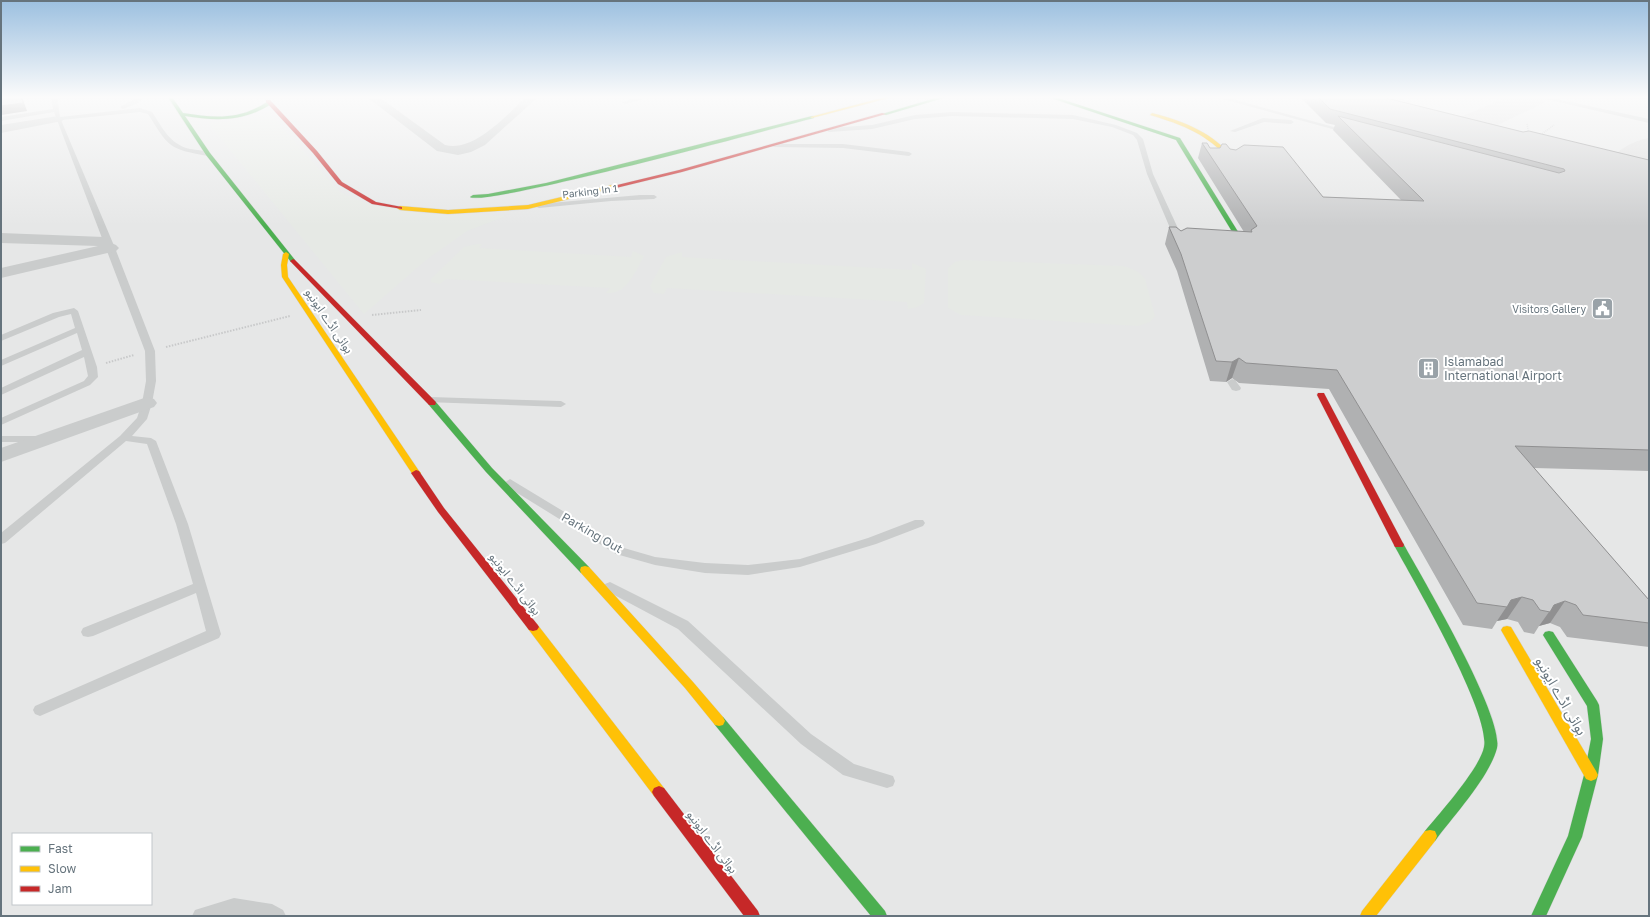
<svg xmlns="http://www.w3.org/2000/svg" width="1650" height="917" font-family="'Golos Text','Noto Sans Arabic',sans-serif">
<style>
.built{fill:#e6e7e7;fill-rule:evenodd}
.green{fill:#e6e9e5}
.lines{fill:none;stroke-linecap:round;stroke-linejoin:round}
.taxiway{fill:#dcdcdc;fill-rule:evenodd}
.fast-casing{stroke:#d3d4d5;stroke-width:1}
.slow-casing{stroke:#d3d4d5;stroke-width:1}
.jam-casing{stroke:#d3d4d5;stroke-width:1}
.path-far1{stroke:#c8c9ca;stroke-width:1.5;stroke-dasharray:1 1;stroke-linecap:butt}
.path{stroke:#c8c9ca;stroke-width:2;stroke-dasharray:1.5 1.5;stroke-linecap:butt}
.lane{fill:#cacccc;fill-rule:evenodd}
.street{fill:#cacccc;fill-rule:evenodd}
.fast{fill:#4caf50;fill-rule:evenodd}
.slow{fill:#ffc107;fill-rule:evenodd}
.jam{fill:#c62828;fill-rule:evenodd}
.wall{fill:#b0b1b2}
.shaded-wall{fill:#909091}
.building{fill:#cdcecf;stroke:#909091}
.labels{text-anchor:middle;stroke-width:4;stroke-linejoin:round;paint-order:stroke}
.far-street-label{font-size:10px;fill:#66747d;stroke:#fff}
.far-poi-label{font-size:10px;fill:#66747d;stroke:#fff;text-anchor:end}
.street-label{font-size:12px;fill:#66747d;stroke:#fff}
.poi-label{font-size:12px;fill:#66747d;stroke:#fff;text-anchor:start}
.near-street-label{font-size:14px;fill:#66747d;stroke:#fff}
</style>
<rect width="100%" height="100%" fill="#f7f7f7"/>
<path class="built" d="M1,97H1649V916H1ZM13,834H151V904H13Z"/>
<g class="green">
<path d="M188,97H251L254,101L255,107L239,113L217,115L210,109L194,104Z"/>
<path d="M269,113L340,192L365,203L424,214L506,216L467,231L426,260L364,314L208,123L228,122Z"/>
<path d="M477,244H482L479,248L631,257L633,251L644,256C635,272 627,295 606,293L610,288L446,279L440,284L431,282V279L464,247Z"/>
<path d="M682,252V257L912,270V263L926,269L924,303L917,307L908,309L907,302L667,288L664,294L654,293L650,286L666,257Z"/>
<path d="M963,260L1122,266C1131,268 1140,271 1145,279L1155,316L1150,322L1138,326L961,315L948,308V268L955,262Z"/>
</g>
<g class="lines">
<g class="taxiway">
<path d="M1507,97H1548L1544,103L1485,131L1473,134L1461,131L1457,124L1461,117Z"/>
<path d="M1649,138V163C1637,171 1629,172 1615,169L1610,161C1619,148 1634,141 1649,138Z"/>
</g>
<defs>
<g id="fast">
<path d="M168,97H172L183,113C215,118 239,120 267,102H271V104C244,122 216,121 185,116L210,153L295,260V262H291L206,155Z"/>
<path d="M939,97H947L886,115L882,114Z"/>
<path d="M1048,97H1055L1180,138L1245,243L1244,244L1239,243L1176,140Z"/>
<path d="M812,116H814V118C775,128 485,207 470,197L473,195L488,194L546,183Z"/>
<path d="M429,401H435L492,468L589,567L590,570L589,573H581L486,472L429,405L428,403Z"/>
<path d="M1399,542L1403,543L1404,545C1423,579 1504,716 1497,748C1489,778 1454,815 1435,841L1430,842L1425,841L1423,836L1425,831C1440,813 1480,768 1484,747C1491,713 1413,580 1394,545L1395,543Z"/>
<path d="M1549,631L1553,632L1597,701L1599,705L1603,739L1598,775L1582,837L1546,916H1531L1568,836L1584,775L1591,739L1587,706L1543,635L1545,632Z"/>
<path d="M719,716L723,717L885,911L887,916H871L715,725L713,721L715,717Z"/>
</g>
<g id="slow">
<path d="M885,97H893L812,118L810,117Z"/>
<path d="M1152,113C1184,121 1214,133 1235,160L1230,161C1208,134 1183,125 1150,115Z"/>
<path d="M616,184L619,186L618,187L528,209L448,214L400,210L397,208L400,206L448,210L528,205Z"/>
<path d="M286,252L289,254L287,265L288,277L419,471L421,473L419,475H413L282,277L281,265L283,254Z"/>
<path d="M585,566L589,567L693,682L723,717L725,721L723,725L719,726L715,725L685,688L581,573L580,570L581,567Z"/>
<path d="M533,623L537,624L664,788L666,792L664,796L659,798L654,796L529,630L527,627L529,624Z"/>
<path d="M1507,626L1511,627L1596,771L1598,775L1596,779L1591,781L1586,779L1501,630L1503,627Z"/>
<path d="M1430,830L1435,831L1437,836L1435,841L1376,916H1360L1362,911L1425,831Z"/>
</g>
<g id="jam">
<path d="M266,100H270L317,151L342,182L376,202L402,207V209L372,204L338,184L313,153L266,102Z"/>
<path d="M882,113L886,114L682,172L616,188L613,186L679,170Z"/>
<path d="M293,259L295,260L435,401L436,403L435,405H429L291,262L290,261Z"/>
<path d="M1318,393H1324L1325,395L1404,545L1403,547H1395L1394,545L1317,395Z"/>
<path d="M416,470L419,471L444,508L537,624L539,627L537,630L533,631L529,630L438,512L411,473Z"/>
<path d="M659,786L664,788L758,911L760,916H744L654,796L652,792L654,788Z"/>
</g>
</defs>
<use href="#fast" class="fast-casing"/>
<use href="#slow" class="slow-casing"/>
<use href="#jam" class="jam-casing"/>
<g class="path-far1">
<path d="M1394,97L1409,102L1406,104"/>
<path d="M1527,124L1529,135"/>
<path d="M1539,136L1554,125"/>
</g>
<g class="path">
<path d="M372,315L421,310"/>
<path d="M166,347L290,316"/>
<path d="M106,363L134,355"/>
</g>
<g class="lane">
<path d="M51,97H57L60,117L140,108L152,112C163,128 169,144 190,149C196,150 206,150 211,154L208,156C168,149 169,147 148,114L140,112L61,120L115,248L155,351L156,381L152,403L147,419L132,436L151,438L156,441L188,524L221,634L219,638L40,716L35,714L33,710L35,706L206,631L196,593L93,636L88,637L83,636L81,632L83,628L193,584L176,524L147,444L126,441L5,543L1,544V533L120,436L137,418L142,403L146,381L145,351L54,112L1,121V117L53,109Z"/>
<path d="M138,97H145L138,103L123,109L120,107Z"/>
<path d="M639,97H650L625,104L622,102Z"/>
<path d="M1215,97H1225L1352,132L1347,133Z"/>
<path d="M1537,97H1548L1649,119V123Z"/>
<path d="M952,112L1073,115L1116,125L1137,133L1143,139L1153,174L1181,235V240L1177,242L1173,240V235L1147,174L1137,140L1133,135L1112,127L1073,119L952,116L915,119L872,129L829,132L826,130L829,128L872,125L915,115Z"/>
<path d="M1263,118L1291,120L1294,122L1291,124L1264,122L1235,132L1230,131Z"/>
<path d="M775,144H843L909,152L912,154L909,156L843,148L773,147V145Z"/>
<path d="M640,195H654L657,197L654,199L611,201L539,208L535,206L539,204Z"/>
<path d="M74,308L78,311L97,367L98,377L90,385L1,425V418L84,381L88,376L84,357L1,395V388L82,350L77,333L1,366V360L75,328L71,314L59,317L1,341V335L53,313Z"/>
<path d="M1232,379L1235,380L1241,388L1240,390L1236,391L1232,390L1227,382Z"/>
<path d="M430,397L561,401L566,404L561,407L426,402L425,400L426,398Z"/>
<path d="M1,436H40L45,439L40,442H1Z"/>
<path d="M510,479L624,548L655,557L705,563L748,565L800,559L868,538L915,520H923L925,523L923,526L876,544L800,567L748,575L705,573L655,565L616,554L506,486L504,483Z"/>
<path d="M610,582L688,621L811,734L854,764L893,776L895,781L893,786L887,788L843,775L801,744L678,629L605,590L604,587L605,584Z"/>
<path d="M234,898L272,904L283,910L286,916H192L195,910Z"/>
</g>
<g class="street">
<path d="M367,97H379L445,145C473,153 507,115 526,97H538L485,145L471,152L458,155L437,151Z"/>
<path d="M58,116L64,119L62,121L1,133V125Z"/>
<path d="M1,233L104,237L109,239L111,243L116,245L119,248L116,251L1,278V268L98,246L1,243Z"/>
<path d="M147,397L154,399L157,403L154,407L1,462V448Z"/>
</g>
<use href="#fast" class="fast"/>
<use href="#slow" class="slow"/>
<use href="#jam" class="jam"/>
</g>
<path class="wall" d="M1300,97H1382L1523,132L1649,160V471L1534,468L1649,600V647L1567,637L1560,627L1550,623L1539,626L1534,634L1524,632L1518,622L1507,619L1497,621L1492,629L1463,625L1329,389L1239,383L1232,378L1226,382L1210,381L1177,271L1165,244L1169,227L1181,231L1244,232L1198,158L1202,143L1210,148L1230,149L1323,197L1401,200L1333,130L1335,125L1326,123Z"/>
<g class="shaded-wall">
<path d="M21,97H22L27,111L1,115V106Z"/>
<path d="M1239,358L1232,378L1226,382L1232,362Z"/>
<path d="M1522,597L1507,619L1497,621L1511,600Z"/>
<path d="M1565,601L1550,623L1539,626L1554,605Z"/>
</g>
<g class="building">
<path d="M1,97H21L23,103L1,106Z"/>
<path d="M1318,97H1382L1523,132L1529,131L1649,160V450L1515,446L1649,600V623L1583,615L1576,605L1565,601L1554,605L1550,612L1540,610L1533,600L1522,597L1511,600L1507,607L1477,603L1337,370L1246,363L1239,358L1232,362L1216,361L1181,254L1169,227H1176L1181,231L1187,228L1252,232L1251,230L1257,226L1202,143H1207L1210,148H1220L1222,144H1226L1230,149L1236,150L1244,145L1283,147L1323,197L1424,201L1338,116L1559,173L1565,171L1564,169L1330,109Z"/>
</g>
<linearGradient id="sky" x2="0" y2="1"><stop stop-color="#9cc0e0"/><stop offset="0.43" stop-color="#fbfbfb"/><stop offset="1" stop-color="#fbfbfb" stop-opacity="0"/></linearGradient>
<rect width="1650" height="226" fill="url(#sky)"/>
<defs>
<symbol id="civic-square" viewBox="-11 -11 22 22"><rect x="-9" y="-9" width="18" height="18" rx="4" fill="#99a2a8" stroke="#fff"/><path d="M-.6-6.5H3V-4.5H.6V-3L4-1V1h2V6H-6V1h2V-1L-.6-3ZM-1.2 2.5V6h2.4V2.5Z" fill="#fff"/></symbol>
<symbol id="building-square" viewBox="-11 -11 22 22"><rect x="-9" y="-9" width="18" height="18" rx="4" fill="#99a2a8" stroke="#fff"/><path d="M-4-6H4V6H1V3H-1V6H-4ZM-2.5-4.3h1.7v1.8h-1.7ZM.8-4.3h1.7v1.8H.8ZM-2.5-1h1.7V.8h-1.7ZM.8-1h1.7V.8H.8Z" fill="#fff"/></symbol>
</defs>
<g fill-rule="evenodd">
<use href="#civic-square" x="1590" y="296" width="25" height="25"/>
<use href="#building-square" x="1416" y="356" width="25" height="25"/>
</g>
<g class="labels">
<g class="far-street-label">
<text transform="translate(590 191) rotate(-7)" y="4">Parking In 1</text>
</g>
<g class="far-poi-label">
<text x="1586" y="313">Visitors Gallery</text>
</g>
<g class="street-label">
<text transform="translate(329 321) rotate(56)" y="4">ہوائی اڈے ایونیو</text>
<text transform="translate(592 533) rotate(30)" y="4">Parking Out</text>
<text transform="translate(515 584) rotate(52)" y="4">ہوائی اڈے ایونیو</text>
<text transform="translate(712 842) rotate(53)" y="4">ہوائی اڈے ایونیو</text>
</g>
<g class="poi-label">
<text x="1444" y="366">Islamabad<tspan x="1444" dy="14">International Airport</tspan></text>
</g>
<g class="near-street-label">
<text transform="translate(1561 696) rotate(60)" y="5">ہوائی اڈے ایونیو</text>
</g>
</g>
<rect width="1650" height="917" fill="none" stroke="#66747d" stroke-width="4"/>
<rect x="12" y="833" width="140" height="72" fill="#ffffff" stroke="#c2c7cb"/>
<rect x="20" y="846" width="20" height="6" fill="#4caf50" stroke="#c2c7cb"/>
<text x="48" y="853" font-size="12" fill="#66747d">Fast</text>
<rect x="20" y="866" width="20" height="6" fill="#ffc107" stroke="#c2c7cb"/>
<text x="48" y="873" font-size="12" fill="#66747d">Slow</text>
<rect x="20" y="886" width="20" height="6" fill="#c62828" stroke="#c2c7cb"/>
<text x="48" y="893" font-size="12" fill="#66747d">Jam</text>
</svg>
